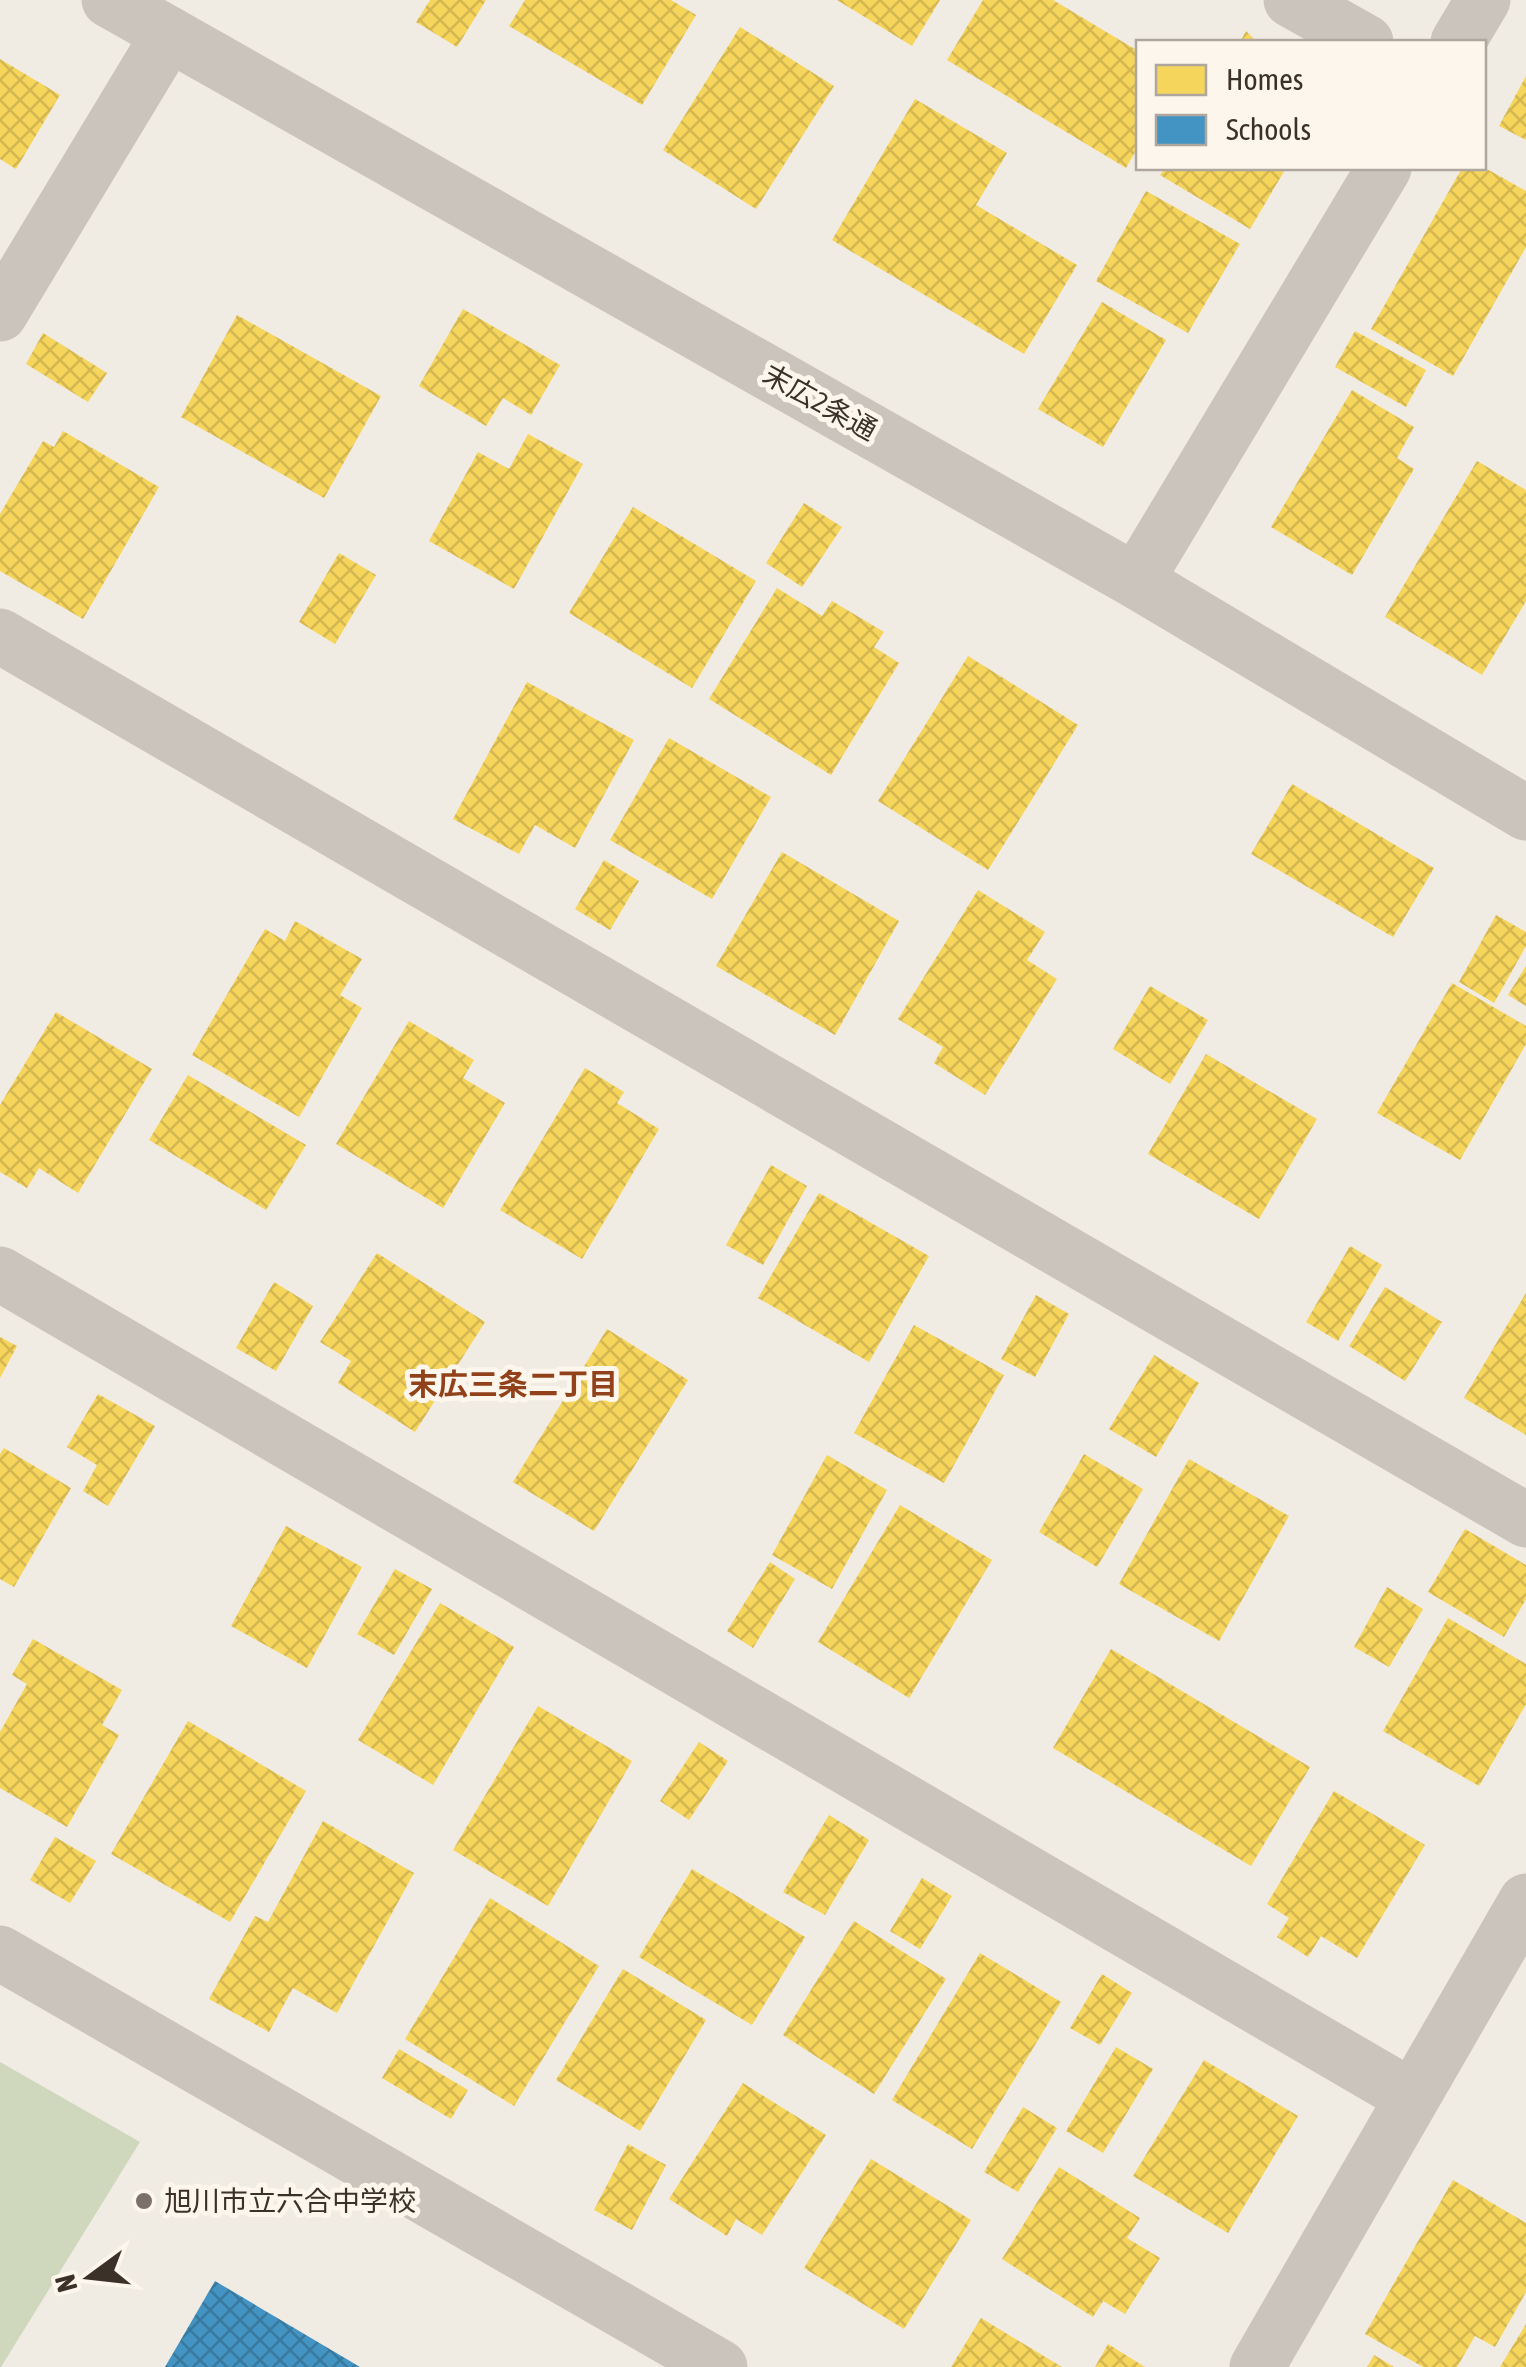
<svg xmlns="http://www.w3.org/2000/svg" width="1526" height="2367" font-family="'Asap Condensed','Noto Sans JP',sans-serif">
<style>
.grass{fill:#cfd7bd}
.homes{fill:url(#homes-cross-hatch)}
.schools{fill:url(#schools-cross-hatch)}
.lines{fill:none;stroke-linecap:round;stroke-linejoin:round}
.street{stroke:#cac4bc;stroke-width:55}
.poi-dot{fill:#7a726a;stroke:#fcf6ec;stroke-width:4}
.labels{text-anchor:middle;stroke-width:10;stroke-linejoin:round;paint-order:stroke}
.street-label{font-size:28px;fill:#3b3129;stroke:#fcf6ec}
.poi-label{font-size:28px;fill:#3b3129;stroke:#fcf6ec;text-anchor:start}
.neighbourhood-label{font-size:30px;font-weight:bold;fill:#92421a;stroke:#fcf6ec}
</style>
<defs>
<pattern id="homes-cross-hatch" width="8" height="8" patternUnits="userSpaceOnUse" patternTransform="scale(2.5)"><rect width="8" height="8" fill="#f6d55c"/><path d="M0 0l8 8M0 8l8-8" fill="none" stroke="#d4b750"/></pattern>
<pattern id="schools-cross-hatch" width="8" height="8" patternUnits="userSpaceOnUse" patternTransform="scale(2.5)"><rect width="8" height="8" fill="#4393c3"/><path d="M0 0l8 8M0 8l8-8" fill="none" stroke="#39799e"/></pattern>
</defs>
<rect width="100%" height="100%" fill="#f0ece4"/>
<path class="grass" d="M0,2062L140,2142L1,2367H0Z"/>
<g class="homes">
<path d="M430,0H486L457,47L416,22Z"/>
<path d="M525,0H671L696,15L642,105L509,26Z"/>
<path d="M837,0H940L912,46Z"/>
<path d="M983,0H1053L1138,51V147L1126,168L947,60Z"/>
<path d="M740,27L834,86L756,209L663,150Z"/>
<path d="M1246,31L1257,42H1240Z"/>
<path d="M0,59L60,95L16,169L0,159Z"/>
<path d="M1526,76V140L1499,126Z"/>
<path d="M915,99L1007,153L976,205L1077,265L1024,354L832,240Z"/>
<path d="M1165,168H1286L1250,229L1160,175Z"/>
<path d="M1462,168H1485L1526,191V247L1453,376L1371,329Z"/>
<path d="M1146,191L1240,244L1188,333L1096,281Z"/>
<path d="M1102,302L1166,340L1103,447L1038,409Z"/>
<path d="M463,309L560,365L531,415L503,398L486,426L419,386Z"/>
<path d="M237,315L381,396L324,498L181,417Z"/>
<path d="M1355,331L1426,370L1406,407L1335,367Z"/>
<path d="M43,333L107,373L88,402L26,364Z"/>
<path d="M1352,390L1414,427L1397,458L1414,469L1352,575L1271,527Z"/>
<path d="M63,431L159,487L83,619L0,571V514L43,441L54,447Z"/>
<path d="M528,434L583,464L514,589L429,541L478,452L509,469Z"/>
<path d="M1477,461L1526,490V601L1482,675L1385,617Z"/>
<path d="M804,503L842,527L802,587L766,563Z"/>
<path d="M633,507L756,581L692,688L569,613Z"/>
<path d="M339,553L376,575L335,644L299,622Z"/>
<path d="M777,588L822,616L832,601L884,632L874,647L899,663L831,775L709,699Z"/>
<path d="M968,656L1078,725L988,870L878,801Z"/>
<path d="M527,682L634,740L575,848L535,825L519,854L453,819Z"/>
<path d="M669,738L771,797L712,899L610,840Z"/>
<path d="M1292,784L1434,868L1393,937L1251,854Z"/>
<path d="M782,852L899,921L835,1035L716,966Z"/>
<path d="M604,860L639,881L610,930L575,909Z"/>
<path d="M978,890L1045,932L1027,960L1057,979L985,1095L934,1063L943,1047L898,1019Z"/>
<path d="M1496,915L1526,932V946L1494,1003L1459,982Z"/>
<path d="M295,921L362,959L340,995L362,1008L299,1117L192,1055L265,929L285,941Z"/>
<path d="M1526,966V1006L1508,995Z"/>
<path d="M1452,983L1526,1026V1044L1460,1160L1377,1113Z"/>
<path d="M1150,986L1208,1020L1170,1084L1113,1049Z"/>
<path d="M56,1012L152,1069L78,1193L39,1168L27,1188L0,1172V1105Z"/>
<path d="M409,1021L474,1060L463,1078L505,1103L443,1208L336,1144Z"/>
<path d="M1206,1054L1317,1119L1259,1219L1148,1154Z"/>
<path d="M585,1068L624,1092L617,1103L659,1129L582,1259L500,1210Z"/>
<path d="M188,1075L306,1145L266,1210L149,1140Z"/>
<path d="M771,1165L807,1186L763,1265L726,1245Z"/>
<path d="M819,1193L929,1256L869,1362L758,1298Z"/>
<path d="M1350,1246L1382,1265L1338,1341L1306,1322Z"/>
<path d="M377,1253L485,1322L415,1432L338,1383L351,1361L320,1342Z"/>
<path d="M274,1282L313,1306L276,1371L236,1348Z"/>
<path d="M1385,1287L1442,1322L1405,1381L1349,1346Z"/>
<path d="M1526,1293V1435L1464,1398Z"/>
<path d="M1036,1295L1069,1314L1035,1377L1001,1359Z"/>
<path d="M914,1325L1004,1375L944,1483L854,1433Z"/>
<path d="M607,1329L688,1380L594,1531L513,1482Z"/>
<path d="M0,1337L17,1346L0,1378Z"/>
<path d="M1154,1355L1199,1383L1156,1457L1109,1429Z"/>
<path d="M98,1394L155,1426L108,1506L83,1491L97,1465L67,1447Z"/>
<path d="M4,1448L71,1488L14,1587L0,1579V1454Z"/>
<path d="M1084,1454L1143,1489L1097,1567L1039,1532Z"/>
<path d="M827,1455L887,1490L832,1589L772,1555Z"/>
<path d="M1189,1459L1289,1516L1219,1641L1119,1584Z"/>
<path d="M900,1505L992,1560L909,1698L818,1642Z"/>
<path d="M286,1526L362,1567L307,1668L231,1626Z"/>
<path d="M1465,1529L1526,1565V1599L1504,1637L1428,1592Z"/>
<path d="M770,1562L795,1579L753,1648L727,1631Z"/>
<path d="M395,1569L432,1589L394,1655L357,1634Z"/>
<path d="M1387,1587L1423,1609L1389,1667L1354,1647Z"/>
<path d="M440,1603L514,1647L433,1785L358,1740Z"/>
<path d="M1448,1618L1526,1664V1704L1479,1786L1383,1731Z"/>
<path d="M33,1639L122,1690L102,1725L119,1735L67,1827L0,1788V1732L27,1684L12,1675Z"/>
<path d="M1111,1649L1310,1767L1251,1866L1053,1748Z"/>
<path d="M538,1706L632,1761L548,1906L453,1850Z"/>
<path d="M188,1721L306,1791L230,1922L111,1854Z"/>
<path d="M699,1742L728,1761L689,1820L660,1801Z"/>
<path d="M1334,1791L1425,1845L1357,1958L1321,1936L1308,1957L1277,1937L1289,1918L1267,1904Z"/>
<path d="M829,1815L869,1840L825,1915L783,1892Z"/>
<path d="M323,1821L414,1873L337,2013L293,1988L269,2032L209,1999L255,1916L268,1922Z"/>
<path d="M55,1837L96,1861L70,1903L30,1880Z"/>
<path d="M692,1869L805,1937L752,2025L639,1957Z"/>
<path d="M922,1878L952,1896L920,1949L890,1931Z"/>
<path d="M490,1898L599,1966L514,2106L405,2039Z"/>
<path d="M854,1921L946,1979L874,2094L783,2035Z"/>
<path d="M980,1953L1061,2002L972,2149L892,2100Z"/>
<path d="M623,1969L706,2020L640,2131L556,2080Z"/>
<path d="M1102,1974L1132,1993L1100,2045L1070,2028Z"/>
<path d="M1116,2047L1153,2069L1103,2153L1066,2131Z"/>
<path d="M399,2049L468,2090L451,2119L382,2078Z"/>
<path d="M1204,2060L1298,2116L1228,2233L1133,2176Z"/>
<path d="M743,2083L826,2135L762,2235L736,2219L727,2236L669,2199Z"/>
<path d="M1023,2107L1057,2128L1018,2192L984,2172Z"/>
<path d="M628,2144L666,2165L632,2230L594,2210Z"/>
<path d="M871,2159L971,2220L904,2329L804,2268Z"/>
<path d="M1059,2167L1140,2218L1127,2238L1160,2258L1125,2314L1103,2301L1093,2317L1002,2259Z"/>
<path d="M1453,2180L1526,2223V2292L1495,2347L1475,2336L1457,2367H1423L1365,2334Z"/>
<path d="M981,2318L1062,2367H951Z"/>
<path d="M1526,2324V2367H1500Z"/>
<path d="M1108,2344L1145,2367H1095Z"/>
<path d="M1374,2355L1394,2367H1367Z"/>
</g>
<path class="schools" d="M215,2281L360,2367H165Z"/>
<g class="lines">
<g class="street">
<path d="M109,0L1136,581L1526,813"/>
<path d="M1291,0L1366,42"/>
<path d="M1458,42L1483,0"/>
<path d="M0,314L169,34"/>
<path d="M1136,581L1384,168"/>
<path d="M0,636L1526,1520"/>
<path d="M0,1274L1412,2097"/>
<path d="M0,1953L720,2367"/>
<path d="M1257,2367L1526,1901"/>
</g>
</g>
<circle class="poi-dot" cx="144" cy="2201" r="10"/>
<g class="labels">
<g class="street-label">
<text transform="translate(820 402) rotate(29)" y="10">末広2条通</text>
</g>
<g class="poi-label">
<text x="164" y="2211">旭川市立六合中学校</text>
</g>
<g class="neighbourhood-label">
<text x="513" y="1395">末広三条二丁目</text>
</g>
</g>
<rect x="1136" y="40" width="350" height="130" fill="#fcf6ec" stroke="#afa79e" stroke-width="2.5"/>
<rect x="1156" y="65" width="50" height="30" fill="#f6d55c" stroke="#afa79e" stroke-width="2.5"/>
<text x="1226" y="90" font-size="30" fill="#3b3129">Homes</text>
<rect x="1156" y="115" width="50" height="30" fill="#4393c3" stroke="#afa79e" stroke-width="2.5"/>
<text x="1226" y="140" font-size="30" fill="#3b3129">Schools</text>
<g transform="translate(90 2277) rotate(255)" stroke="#fcf6ec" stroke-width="8" paint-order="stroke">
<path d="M0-8L18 38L0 25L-18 38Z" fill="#3b3129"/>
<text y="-15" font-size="28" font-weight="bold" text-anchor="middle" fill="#3b3129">N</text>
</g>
</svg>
